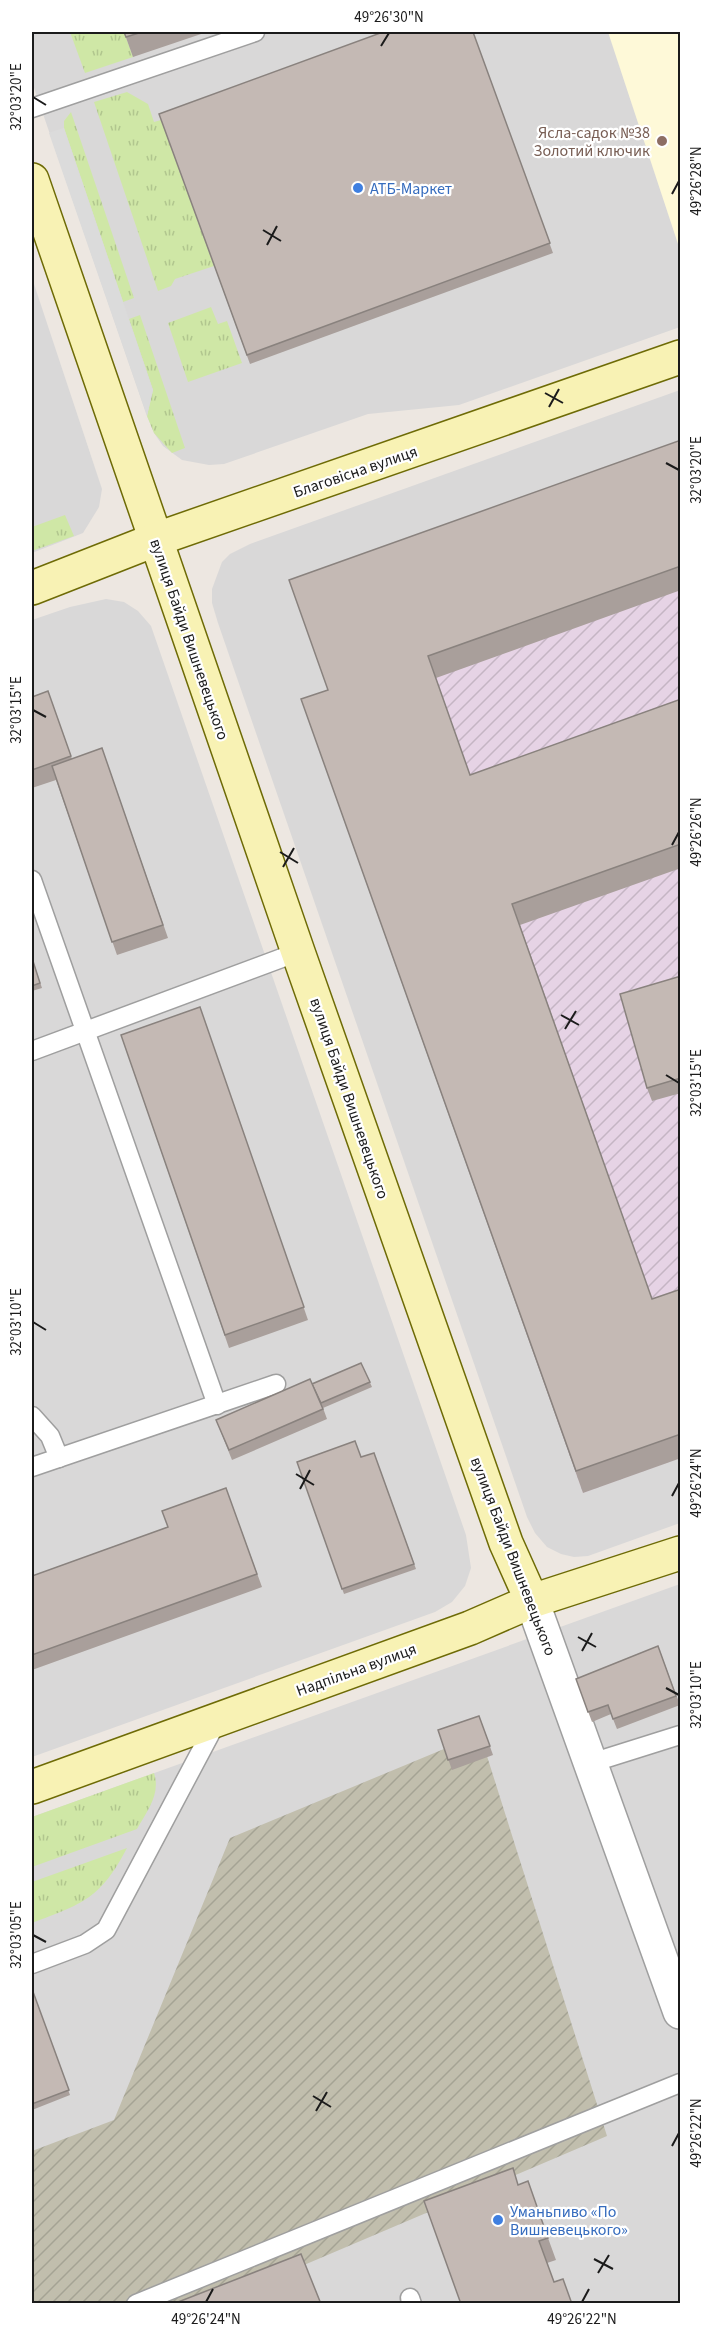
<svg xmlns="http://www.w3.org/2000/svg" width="712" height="2335" font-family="'Source Sans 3',sans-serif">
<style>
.residential{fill:#d9d8d8}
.industrial{fill:url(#industrial-furrows)}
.education{fill:#fef9d8}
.construction{fill:url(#construction-furrows)}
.grass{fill:url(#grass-tufts)}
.parking{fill:#dbdbdb}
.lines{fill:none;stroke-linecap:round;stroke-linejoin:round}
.service-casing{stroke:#9f9f9f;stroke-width:21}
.tertiary-casing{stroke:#9f9f9f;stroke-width:36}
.secondary-casing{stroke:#6e6b06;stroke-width:36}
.service{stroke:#fff;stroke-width:18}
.tertiary{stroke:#fff;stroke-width:33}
.secondary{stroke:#f8f2b4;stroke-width:33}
.wall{fill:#a99f9b}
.building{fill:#c4b9b4;stroke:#89827e;stroke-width:1.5}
.ticks{fill:none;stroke:#1b1b1b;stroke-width:2}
.education-dot{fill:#8d6e63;stroke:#fff;stroke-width:2}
.shop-dot{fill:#3f7fe0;stroke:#fff;stroke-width:2}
.labels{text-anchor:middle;stroke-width:4.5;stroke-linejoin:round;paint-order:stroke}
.education-label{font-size:16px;fill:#785e54;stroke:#fff;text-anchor:end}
.shop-label{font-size:16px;fill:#366cbe;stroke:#fff;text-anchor:start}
.street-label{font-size:16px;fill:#1b1b1b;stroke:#fff}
.neatline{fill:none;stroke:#1b1b1b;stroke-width:2}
.ticks-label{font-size:15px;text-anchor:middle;fill:#1b1b1b}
</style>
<defs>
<pattern id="industrial-furrows" width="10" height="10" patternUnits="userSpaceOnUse" patternTransform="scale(1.5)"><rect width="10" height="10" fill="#e6d3e5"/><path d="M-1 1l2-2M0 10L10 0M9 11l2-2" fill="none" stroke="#c5b5c4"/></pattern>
<pattern id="construction-furrows" width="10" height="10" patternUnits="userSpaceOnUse" patternTransform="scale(1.5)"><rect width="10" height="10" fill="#c1bead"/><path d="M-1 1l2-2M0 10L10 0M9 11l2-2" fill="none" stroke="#a5a394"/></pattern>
<pattern id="grass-tufts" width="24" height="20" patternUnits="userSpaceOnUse" patternTransform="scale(1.5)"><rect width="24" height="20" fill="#cfe7a6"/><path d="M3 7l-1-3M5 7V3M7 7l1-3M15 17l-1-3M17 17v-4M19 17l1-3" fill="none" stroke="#b1c68e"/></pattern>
</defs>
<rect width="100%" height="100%" fill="#ede7e1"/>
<g class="residential">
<path d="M32,32H680V327L459,405L368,414L224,464L209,465L182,460L163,446L154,433L147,416L32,82Z"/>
<path d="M32,278L102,489L99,507L83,533L32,553Z"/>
<path d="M680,390V1523L588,1556L574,1557L561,1554L547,1547L535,1533L527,1517L218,623L212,603V589L222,562L230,554L250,544Z"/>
<path d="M106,599L124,602L138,611L151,626L466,1535L471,1568L465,1586L452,1602L435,1612L32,1757V620L70,607Z"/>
<path d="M680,1584V2303H32V1817Z"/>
</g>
<path class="industrial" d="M680,463V1458L583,1493L309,720Z"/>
<path class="education" d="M608,32H680V250Z"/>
<path class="construction" d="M480,1734L607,2136L297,2268L309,2303L32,2304V2151L114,2120L230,1838Z"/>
<g class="grass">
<path d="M70,32H124L133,57L85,73Z"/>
<path d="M127,92L148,104L154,122L161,120L214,266L175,279L171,286L158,291L94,102Z"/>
<path d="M71,112L134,298L123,302L64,128V121Z"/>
<path d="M211,307L218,324L227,321L242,363L188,382L168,323Z"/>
<path d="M140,315L185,448L172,453L154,433L147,416L153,390L129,319Z"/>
<path d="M65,515L74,536L32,551V527Z"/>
<path d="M154,1773C161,1794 147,1811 137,1829L32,1867V1817Z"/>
<path d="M127,1848C101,1898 83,1904 32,1923V1882Z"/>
</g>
<path class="parking" d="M64,128L153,390L147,416L49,133Z"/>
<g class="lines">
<defs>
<g id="service">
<path d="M32,108L255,32"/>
<path d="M32,880L217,1405"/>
<path d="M32,1051L298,952"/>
<path d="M32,1416L50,1436L59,1458"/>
<path d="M32,1467L276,1384"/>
<path d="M591,1763L680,1735"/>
<path d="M32,1964L85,1944L106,1930L217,1721"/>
<path d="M410,2298L412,2304"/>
<path d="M136,2304L680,2083"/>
</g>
<path id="tertiary" d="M532,1601L680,2012"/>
<g id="secondary">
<path d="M32,180L298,952L506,1543L532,1601"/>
<path d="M32,588L157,539L680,357"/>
<path d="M32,1787L470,1628L532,1601L680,1553"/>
</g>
</defs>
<use href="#service" class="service-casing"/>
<use href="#tertiary" class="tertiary-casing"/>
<use href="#secondary" class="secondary-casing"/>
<use href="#service" class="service"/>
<use href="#tertiary" class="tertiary"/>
<use href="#secondary" class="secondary"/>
</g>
<g class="wall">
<path d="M124,32H207L133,57Z"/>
<path d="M473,32L553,253L250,364L159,114Z"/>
<path d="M681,440V590L436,678L470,775L681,699V868L520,925L652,1299L681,1289V1458L583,1493L301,699L328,690Z"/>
<path d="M48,691L72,759L102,748L168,938L117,955L56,780L32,788V697Z"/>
<path d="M32,958L42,988L32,991Z"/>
<path d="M681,976V1093L652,1101L647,1088Z"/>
<path d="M200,1007L308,1320L229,1348L121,1035Z"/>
<path d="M361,1363L372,1387L323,1408L327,1419L232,1460L216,1420L312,1384Z"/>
<path d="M374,1453L416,1569L344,1594L297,1462L361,1457Z"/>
<path d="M226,1488L262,1587L32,1670V1576L168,1527Z"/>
<path d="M658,1646L680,1705L617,1729L611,1714L592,1722L576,1679Z"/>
<path d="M479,1716L493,1755L452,1770L438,1730Z"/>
<path d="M32,1989L70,2095L32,2110Z"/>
<path d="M519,2184L548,2238L556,2260L547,2263L554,2282L461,2304Z"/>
</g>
<g class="building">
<path d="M124,32H142L126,37Z"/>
<path d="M383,32H473L550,243L247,355L159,114Z"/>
<path d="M681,440V566L428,656L470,775L681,699V844L512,904L652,1299L681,1289V1434L576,1471L301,699L328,690L289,580Z"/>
<path d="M48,691L71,756L32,770V697Z"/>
<path d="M102,748L163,925L112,942L52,766Z"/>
<path d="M32,958L40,983L32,986Z"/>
<path d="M681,976V1078L647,1088L620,994Z"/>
<path d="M200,1007L304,1307L225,1335L121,1035Z"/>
<path d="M361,1363L370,1382L321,1403L312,1384Z"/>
<path d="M310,1379L323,1409L229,1450L216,1420Z"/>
<path d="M355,1441L361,1457L374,1453L414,1564L342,1589L297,1462Z"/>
<path d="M226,1488L257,1574L32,1655V1576L168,1527L162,1511Z"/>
<path d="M658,1646L676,1696L613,1719L608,1705L588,1712L576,1679Z"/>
<path d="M479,1716L490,1746L448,1760L438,1730Z"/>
<path d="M32,1989L69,2090L32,2104Z"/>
<path d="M513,2168L518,2185L528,2181L548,2238L539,2241L554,2282L563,2279L572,2304H461L424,2201Z"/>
<path d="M301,2254L321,2304H173Z"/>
</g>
<path class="ticks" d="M381,46L389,33M33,97L46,105M672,194L679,181M263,230L281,241M267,245L277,226M545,393L563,403M549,407L559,389M666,463L679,470M33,710L46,717M672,845L679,832M280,852L298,863M283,867L294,848M561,1015L579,1025M565,1029L576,1011M666,1075L679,1083M33,1322L46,1330M296,1474L314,1485M300,1489L310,1470M672,1496L679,1483M578,1637L596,1647M582,1651L592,1633M666,1688L679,1695M33,1935L46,1942M313,2096L331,2107M316,2111L327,2092M672,2146L679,2133M594,2259L613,2269M598,2273L609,2255M206,2302L213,2289M582,2302L589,2289"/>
<circle class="education-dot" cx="662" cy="141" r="6"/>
<g class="shop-dot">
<circle cx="358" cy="188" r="6"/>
<circle cx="498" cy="2220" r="6"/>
</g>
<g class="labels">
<g class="education-label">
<text x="650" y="138">Ясла-садок №38<tspan x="650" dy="18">Золотий ключик</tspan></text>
</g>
<g class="shop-label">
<text x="370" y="194">АТБ-Маркет</text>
<text x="510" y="2217">Уманьпиво «По<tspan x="510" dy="18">Вишневецького»</tspan></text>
</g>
<g class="street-label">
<text transform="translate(355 471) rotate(-19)" y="6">Благовісна вулиця</text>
<text transform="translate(190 639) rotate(71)" y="6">вулиця Байди Вишневецького</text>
<text transform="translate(350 1098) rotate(71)" y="6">вулиця Байди Вишневецького</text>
<text transform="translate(514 1556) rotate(69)" y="6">вулиця Байди Вишневецького</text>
<text transform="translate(356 1669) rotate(-20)" y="6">Надпільна вулиця</text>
</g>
</g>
<rect width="712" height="2335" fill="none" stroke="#ffffff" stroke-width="66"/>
<rect x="33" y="33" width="646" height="2269" class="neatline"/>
<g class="ticks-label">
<text x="389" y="22">49°26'30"N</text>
<text transform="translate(16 97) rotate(-90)" y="5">32°03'20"E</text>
<text transform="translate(696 181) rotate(-90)" y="5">49°26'28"N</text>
<text transform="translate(696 470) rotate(-90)" y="5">32°03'20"E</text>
<text transform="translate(16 710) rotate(-90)" y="5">32°03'15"E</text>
<text transform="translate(696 832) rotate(-90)" y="5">49°26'26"N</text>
<text transform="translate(696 1083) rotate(-90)" y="5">32°03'15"E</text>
<text transform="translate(16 1322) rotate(-90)" y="5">32°03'10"E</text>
<text transform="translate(696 1483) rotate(-90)" y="5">49°26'24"N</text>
<text transform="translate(696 1695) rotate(-90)" y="5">32°03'10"E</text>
<text transform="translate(16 1935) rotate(-90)" y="5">32°03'05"E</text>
<text transform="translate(696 2133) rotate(-90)" y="5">49°26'22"N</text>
<text x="206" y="2324">49°26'24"N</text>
<text x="582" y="2324">49°26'22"N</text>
</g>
</svg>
